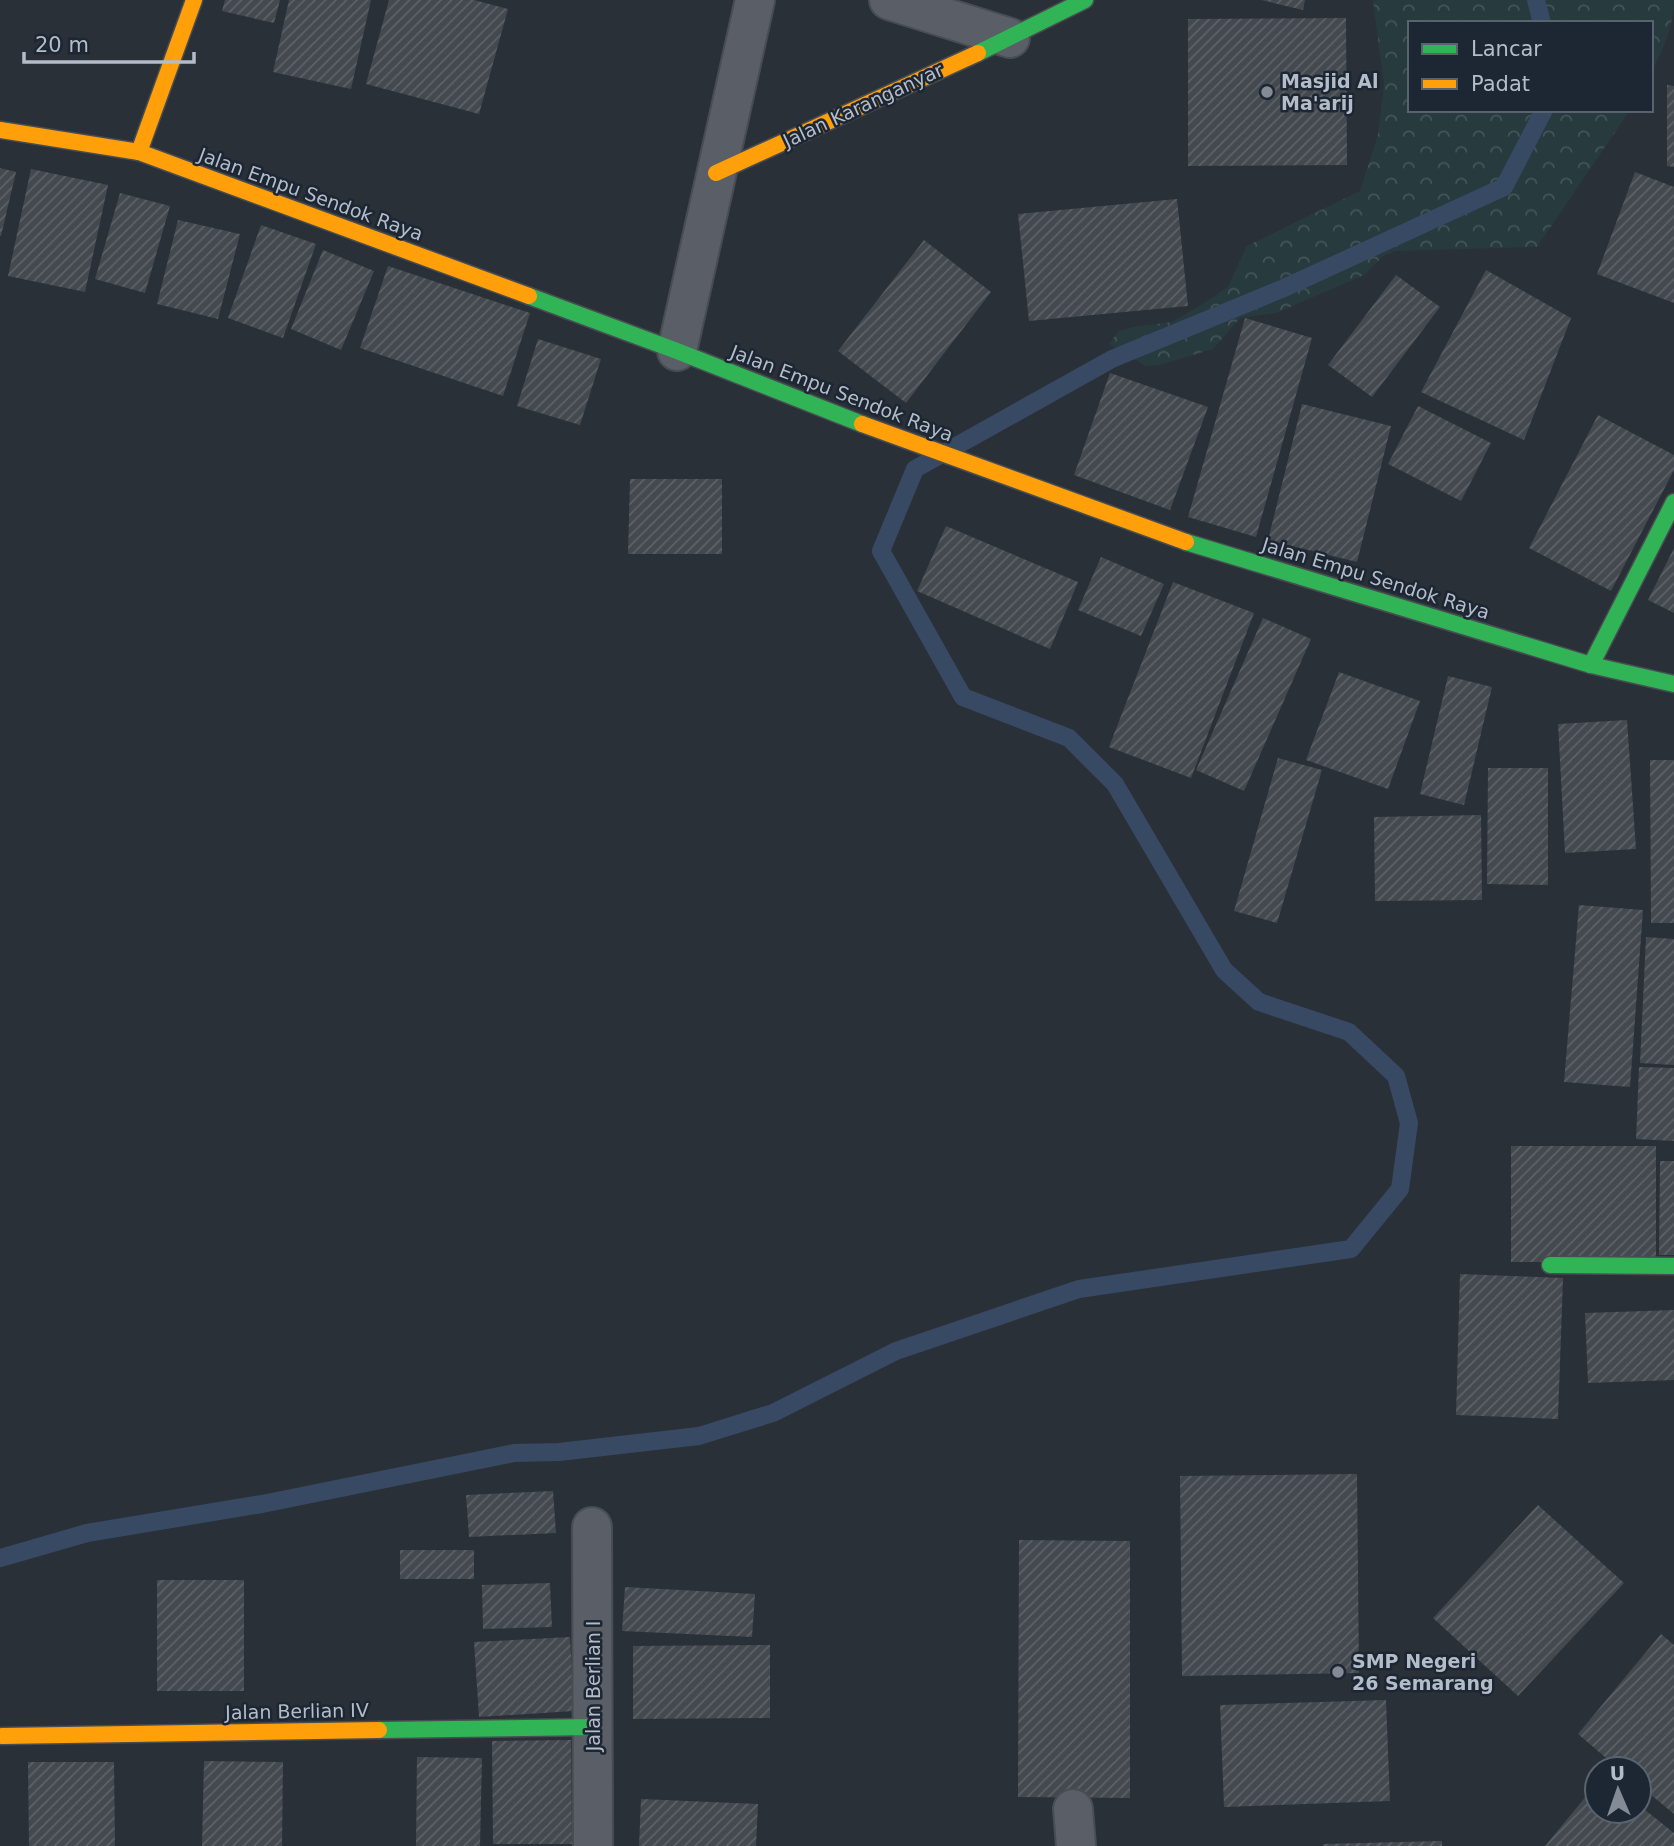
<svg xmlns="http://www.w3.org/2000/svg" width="1674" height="1846" font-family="'DejaVu Sans',sans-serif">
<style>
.forest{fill:url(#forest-crowns)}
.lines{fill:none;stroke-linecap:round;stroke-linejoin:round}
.stream{stroke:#384963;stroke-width:18}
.building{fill:url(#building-hatch)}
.street-casing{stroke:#484c53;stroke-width:42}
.fast-casing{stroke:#484c53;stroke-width:19}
.slow-casing{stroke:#484c53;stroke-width:19}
.street{stroke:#5a5e66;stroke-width:38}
.fast{stroke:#30b455;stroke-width:16}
.slow{stroke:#ff9f0a;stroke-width:16}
.poi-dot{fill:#848b96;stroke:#1d2633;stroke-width:2.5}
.labels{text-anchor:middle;stroke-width:5;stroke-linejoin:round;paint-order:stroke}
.poi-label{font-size:19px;font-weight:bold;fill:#b4bcc9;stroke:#1d2633;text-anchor:start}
.street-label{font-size:19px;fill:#b4bcc9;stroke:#1d2633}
</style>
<defs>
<pattern id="forest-crowns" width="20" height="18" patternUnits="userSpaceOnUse" patternTransform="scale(1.75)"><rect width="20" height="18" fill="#273a3e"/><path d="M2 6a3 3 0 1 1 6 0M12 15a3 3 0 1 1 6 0" fill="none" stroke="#445559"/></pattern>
<pattern id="building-hatch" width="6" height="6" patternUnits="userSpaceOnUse" patternTransform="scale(1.75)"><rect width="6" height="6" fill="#444950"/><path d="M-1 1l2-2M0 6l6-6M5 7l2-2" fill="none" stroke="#5d6168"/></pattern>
</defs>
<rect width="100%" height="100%" fill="#2a3038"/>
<path class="forest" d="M1373,0H1674C1674,25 1663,50 1651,73V23H1410V110H1630L1537,247L1395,251L1383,256L1364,275L1276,313L1240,318L1213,349L1159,365L1146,366L1109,344L1119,331L1133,327L1172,322L1206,302L1228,287L1247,246L1360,191L1378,135L1384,85Z"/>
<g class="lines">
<g class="stream">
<path d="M1536,0L1542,23"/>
<path d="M0,1558L87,1533L262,1504L514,1453L559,1452L699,1436L773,1413L896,1351L1079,1289L1351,1249L1400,1189L1409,1123L1396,1076L1349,1032L1259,1002L1224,970L1115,784L1069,738L963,697L881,551L915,469L1112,359L1284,288L1504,187L1544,110"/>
</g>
</g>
<g class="building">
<path d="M225,0H280L274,23L222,11Z"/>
<path d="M289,0H371L351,89L273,72Z"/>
<path d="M389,0H474L508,9L479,114L366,84Z"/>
<path d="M1261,0H1305L1303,10Z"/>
<path d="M1346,18L1347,165L1188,166V19Z"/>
<path d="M1667,85L1674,86V167L1667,166Z"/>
<path d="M0,168L16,172L1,236H0Z"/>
<path d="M31,169L108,185L85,292L8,276Z"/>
<path d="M1635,172L1674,187V303L1597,274Z"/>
<path d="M120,193L170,206L145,293L95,279Z"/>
<path d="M1177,199L1188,306L1029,321L1018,214Z"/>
<path d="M178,220L240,234L218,319L157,304Z"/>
<path d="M261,225L316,244L283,338L228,318Z"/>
<path d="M924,240L991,292L906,403L838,351Z"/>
<path d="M323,250L374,271L341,350L291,329Z"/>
<path d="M388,266L530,313L503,396L360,348Z"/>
<path d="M1486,270L1571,318L1524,440L1421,392Z"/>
<path d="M1396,275L1440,307L1372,397L1328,365Z"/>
<path d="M1245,318L1312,338L1256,537L1188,517Z"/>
<path d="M538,339L601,359L580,425L517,406Z"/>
<path d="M1110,373L1208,407L1170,510L1074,475Z"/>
<path d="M1302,404L1391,426L1357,562L1268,540Z"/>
<path d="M1418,406L1491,443L1461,501L1388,464Z"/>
<path d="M1598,415L1674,455V470L1611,591L1529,548Z"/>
<path d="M630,479H722V554H628Z"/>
<path d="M946,526L1078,582L1050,649L917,591Z"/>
<path d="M1674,548V613L1648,600Z"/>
<path d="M1101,557L1164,584L1141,636L1078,610Z"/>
<path d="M1173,582L1254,613L1191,778L1109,747Z"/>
<path d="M1263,618L1311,639L1244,791L1196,770Z"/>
<path d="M1339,672L1420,701L1388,789L1306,760Z"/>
<path d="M1448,676L1492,687L1464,805L1420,794Z"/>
<path d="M1627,720L1636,849L1565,853L1558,724Z"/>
<path d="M1278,758L1322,770L1277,923L1234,911Z"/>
<path d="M1650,760H1674V923H1651Z"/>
<path d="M1488,768H1548V885L1487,884Z"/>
<path d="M1481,815L1482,900L1375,901L1374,817Z"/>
<path d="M1579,905L1643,910L1630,1087L1564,1082Z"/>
<path d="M1646,937L1674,939V1065L1640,1063Z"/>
<path d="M1639,1067L1674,1068V1141L1636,1139Z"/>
<rect x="1511" y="1146" width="145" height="116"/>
<path d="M1660,1161H1674V1255H1659Z"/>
<path d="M1460,1274L1563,1278L1558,1419L1456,1415Z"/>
<path d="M1674,1310V1380L1588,1383L1585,1313Z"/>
<path d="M1357,1474L1359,1673L1182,1676L1180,1476Z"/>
<path d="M553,1491L556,1533L469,1537L466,1495Z"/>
<path d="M1538,1505L1624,1583L1518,1696L1433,1618Z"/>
<path d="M1019,1540L1130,1541V1798L1018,1797Z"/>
<rect x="400" y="1550" width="74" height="29"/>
<rect x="157" y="1580" width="87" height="111"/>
<path d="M550,1583L552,1627L483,1629L482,1585Z"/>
<path d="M625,1587L755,1594L752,1637L622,1631Z"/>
<path d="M1661,1634L1674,1645V1814L1639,1785V1769H1619L1578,1734Z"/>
<path d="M570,1637L574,1711L479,1717L474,1642Z"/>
<path d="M770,1645V1718L633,1719V1646Z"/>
<path d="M1386,1700L1390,1801L1224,1807L1220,1705Z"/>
<path d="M571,1740L572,1844H493L492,1741Z"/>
<path d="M417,1757L482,1758L480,1846H416Z"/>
<path d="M204,1761L283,1762L282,1846H202Z"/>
<path d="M28,1762H114L115,1846H29Z"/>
<path d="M1597,1783V1811H1639V1805L1674,1833V1846H1545Z"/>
<path d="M641,1799L758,1804L756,1846H639Z"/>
<path d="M1442,1841V1846H1323V1844Z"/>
</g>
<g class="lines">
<defs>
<g id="street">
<path d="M889,0L1010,38"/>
<path d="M677,351L755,0"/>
<path d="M592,1527L593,1846"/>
<path d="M1073,1809L1076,1846"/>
</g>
<g id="fast">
<path d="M978,53L1085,0"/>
<path d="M529,296L677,351L862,424"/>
<path d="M1186,542L1591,665L1674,684"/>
<path d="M1591,665L1674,502"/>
<path d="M1550,1265L1674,1266"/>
<path d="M379,1730L593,1727"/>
</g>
<g id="slow">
<path d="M0,130L139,152L529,296"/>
<path d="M139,152L194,0"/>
<path d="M716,173L978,53"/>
<path d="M862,424L1186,542"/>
<path d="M2,1736L379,1730"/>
</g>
</defs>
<use href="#street" class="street-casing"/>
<use href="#fast" class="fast-casing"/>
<use href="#slow" class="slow-casing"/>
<use href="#street" class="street"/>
<use href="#fast" class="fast"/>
<use href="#slow" class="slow"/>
</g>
<g class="poi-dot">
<circle cx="1267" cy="92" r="7"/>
<circle cx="1338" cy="1672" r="7"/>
</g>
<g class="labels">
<g class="poi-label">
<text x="1281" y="88">Masjid Al<tspan x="1281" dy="22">Ma'arij</tspan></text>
<text x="1352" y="1668">SMP Negeri<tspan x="1352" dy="22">26 Semarang</tspan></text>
</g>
<g class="street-label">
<text transform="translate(863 105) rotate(-25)" y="7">Jalan Karanganyar</text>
<text transform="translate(311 194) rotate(20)" y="7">Jalan Empu Sendok Raya</text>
<text transform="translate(842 393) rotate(21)" y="7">Jalan Empu Sendok Raya</text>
<text transform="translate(1376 578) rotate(17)" y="7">Jalan Empu Sendok Raya</text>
<text transform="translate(593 1686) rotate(-90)" y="7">Jalan Berlian I</text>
<text transform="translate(297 1711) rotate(-1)" y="7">Jalan Berlian IV</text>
</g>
</g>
<rect x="1408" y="21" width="245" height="91" fill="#1d2633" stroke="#59626f" stroke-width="2"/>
<rect x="1422" y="44" width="35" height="10" fill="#30b455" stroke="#59626f" stroke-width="2"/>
<text x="1471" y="56" font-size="21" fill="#b4bcc9">Lancar</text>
<rect x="1422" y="79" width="35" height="10" fill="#ff9f0a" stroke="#59626f" stroke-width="2"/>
<text x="1471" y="91" font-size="21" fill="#b4bcc9">Padat</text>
<g transform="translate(1618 1790) rotate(358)"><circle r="33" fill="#1d2633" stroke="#59626f" stroke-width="2"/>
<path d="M0-5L12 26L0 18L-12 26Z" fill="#848b96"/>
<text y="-10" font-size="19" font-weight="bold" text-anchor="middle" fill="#b4bcc9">U</text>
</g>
<path d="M24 52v10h170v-10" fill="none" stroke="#b4bcc9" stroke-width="3.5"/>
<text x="35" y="52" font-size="21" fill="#b4bcc9" stroke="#1d2633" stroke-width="5" paint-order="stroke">20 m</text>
</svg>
